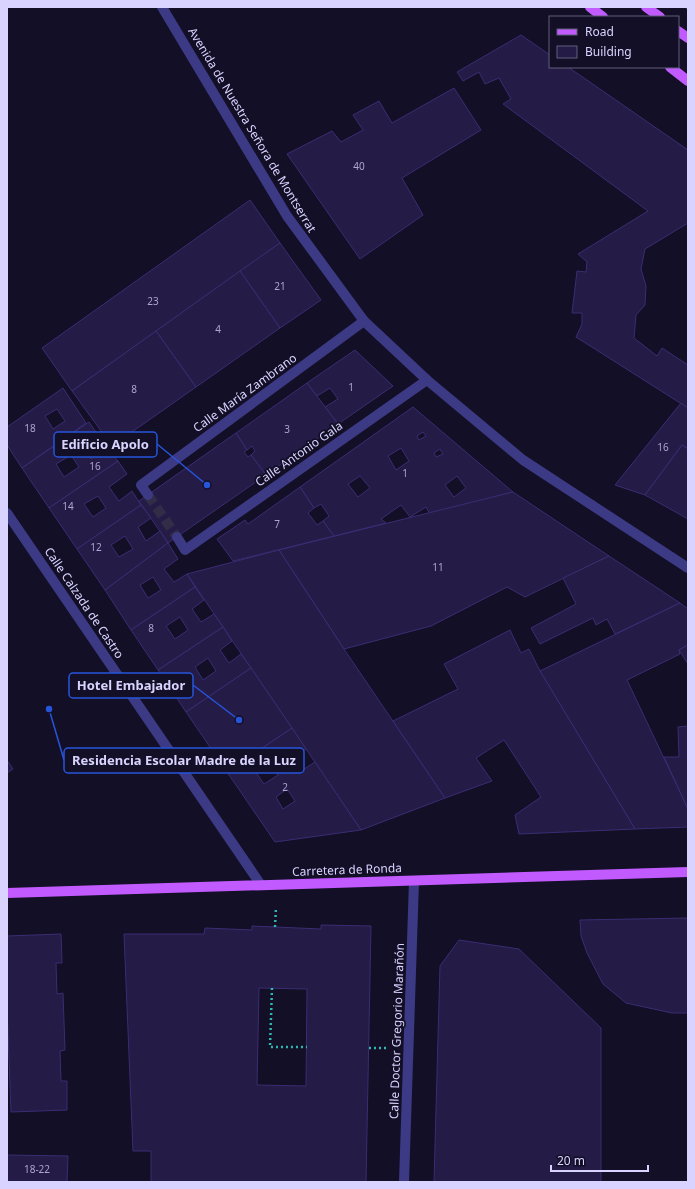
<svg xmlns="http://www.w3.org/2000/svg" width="695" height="1189" font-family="'Noto Sans',sans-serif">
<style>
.building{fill:#241b47;stroke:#3b2d73;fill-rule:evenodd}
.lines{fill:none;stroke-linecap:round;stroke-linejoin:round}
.minor-tunnel{stroke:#312d47;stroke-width:10;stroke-dasharray:10 5;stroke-linecap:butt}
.path{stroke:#2fb8b0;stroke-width:2.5;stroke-dasharray:2 3;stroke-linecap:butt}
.minor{stroke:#3d3a85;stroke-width:10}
.major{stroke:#c25bff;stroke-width:10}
.labels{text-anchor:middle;stroke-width:3.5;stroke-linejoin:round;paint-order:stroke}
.number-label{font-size:10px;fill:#aca6d1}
.street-label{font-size:12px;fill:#d9d4ff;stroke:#130f26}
.leader{fill:none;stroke:#2655da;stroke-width:1.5}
.callout-dot{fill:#2655da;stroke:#130f26;stroke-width:1.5}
.callout{fill:#130f26;stroke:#2655da;stroke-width:1.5}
.callout-label{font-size:13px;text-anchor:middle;font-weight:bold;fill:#d9d4ff}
</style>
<rect width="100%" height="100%" fill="#130f26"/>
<g class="building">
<path d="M521,35L550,55V67H568L688,150V223L645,249L641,269L646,286L645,305L636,315L634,338L657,356L662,348L688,365V408L576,337L582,324V313H572L577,271L586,272L587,262L578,254L648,211L503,104L511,99L499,78L485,84L479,72L463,81L457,72Z"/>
<path d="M454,88L481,130L402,178L423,215L360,259L287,154L332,131L341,142L363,130L353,115L379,101L392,123Z"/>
<path d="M250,200L280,243L72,391L42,348Z"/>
<path d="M280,243L321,300L280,328L240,271Z"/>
<path d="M240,271L280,328L196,387L156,331Z"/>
<path d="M156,331L196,387L112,446L72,391Z"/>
<path d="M355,350L393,386L338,424L325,407L338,399L330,388L317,396L307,383Z"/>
<path d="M307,383L338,424L266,475L251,455L255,451L252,446L247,450L236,433Z"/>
<path d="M63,388L86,423L22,468L7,445V427ZM57,409L65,421L53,429L45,416Z"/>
<path d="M681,403L688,408V449L682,445L645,495L615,485Z"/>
<path d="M413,407L513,492L430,514L426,507L410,517L401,505L381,519L386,523L334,536L323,521L329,516L321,504L314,508L300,487ZM423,432L426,436L419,440L417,436ZM401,448L409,461L396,470L388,456ZM440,449L443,454L436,457L434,453ZM360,476L370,488L358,497L348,484ZM457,476L466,488L454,497L445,485Z"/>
<path d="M89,422L98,435L83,447L91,459L107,448L118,461L49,508L22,468ZM71,455L79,467L64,477L56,464Z"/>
<path d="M236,433L247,450L244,452L248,457L251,455L266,475L168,543L139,501Z"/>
<path d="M682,445L688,449V519L645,495Z"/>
<path d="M118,461L127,474L109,487L119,501L132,491L141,505L77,549L49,508ZM98,496L106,508L93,517L84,504Z"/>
<path d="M300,487L314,508L308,513L317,525L323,521L334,536L233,561L217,539L245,520L248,524Z"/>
<path d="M513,492L609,556L525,597L507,587L431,626L344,649L279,550Z"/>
<path d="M141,505L151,518L138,527L146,541L160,531L168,543L105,590L77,549ZM125,536L133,549L119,557L111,545Z"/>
<path d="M168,543L178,559L164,569L174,582L187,574L195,587L131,630L105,590ZM153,577L161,590L148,598L140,585Z"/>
<path d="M279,550L344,649L445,798L361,830L187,574Z"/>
<path d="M609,556L680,603L615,634L607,619L596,625L593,618L540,644L531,628L576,604L563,578Z"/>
<path d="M195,587L204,600L192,609L201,622L214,614L223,627L158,670L131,630ZM180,617L188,630L175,639L166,626Z"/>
<path d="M680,603L688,609V645L679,650L680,654L627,680L688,809V827L635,829L540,671Z"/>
<path d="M223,627L232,641L220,650L229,663L241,654L251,668L186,712L158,670ZM208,658L216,671L203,680L195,667Z"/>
<path d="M510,630L521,653L529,649L540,671L635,829L519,834L515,815L541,797L504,740L476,758L492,781L445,798L393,721L458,689L444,664Z"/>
<path d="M688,645V664L679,650Z"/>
<path d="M251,668L292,728L227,772L186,712Z"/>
<path d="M688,726V809L664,757H679L678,727Z"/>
<path d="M292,728L306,749L292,757L301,771L315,762L361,830L275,842L227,772ZM270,762L278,775L264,784L255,771ZM287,789L295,801L283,809L276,797Z"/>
<path d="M7,760L13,769L7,773Z"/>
<path d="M688,918V1013H672L626,1003L603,984L587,953L581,936L580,920Z"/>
<path d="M321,925L371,926L366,1182H151V1151H133L124,934H204L205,928L252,930V926L321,929ZM259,988L307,989L306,1086L257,1085Z"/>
<path d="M61,934L62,963H56L57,994L63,993L65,1050L60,1051L61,1081H67V1110L11,1112L7,1005V936Z"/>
<path d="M459,940L519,949L601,1028V1182H434L440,966Z"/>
<path d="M7,1155L68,1156L67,1182H7Z"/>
</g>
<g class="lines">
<path class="minor-tunnel" d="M148,495L177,537"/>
<g class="path">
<path d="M687,7L688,8"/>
<path d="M275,927L276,907"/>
<path d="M272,988L270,1047H307"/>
<path d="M369,1048H386"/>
</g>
<g class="minor">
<path d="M162,7L287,216L364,321L427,380L523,460L688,568"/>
<path d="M148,495L141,485L364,321"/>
<path d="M7,513L261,885"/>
<path d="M177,537L185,550L427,380"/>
<path d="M404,1182L414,881"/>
</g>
<g class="major">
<path d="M590,7L603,17"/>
<path d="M646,7L660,17"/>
<path d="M678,31L688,38"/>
<path d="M670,67L688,81"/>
<path d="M7,893L688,872"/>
</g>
</g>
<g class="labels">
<g class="number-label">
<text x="359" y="170">40</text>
<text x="280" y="290">21</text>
<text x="153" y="305">23</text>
<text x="218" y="333">4</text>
<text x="351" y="391">1</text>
<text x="134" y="393">8</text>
<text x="30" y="432">18</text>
<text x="287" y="433">3</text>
<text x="663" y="451">16</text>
<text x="95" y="470">16</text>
<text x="405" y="477">1</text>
<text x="68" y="510">14</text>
<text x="277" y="528">7</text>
<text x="96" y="551">12</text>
<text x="438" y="571">11</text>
<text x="151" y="632">8</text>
<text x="285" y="791">2</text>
<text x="37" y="1173">18-22</text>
</g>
<g class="street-label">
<text transform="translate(252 130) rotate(59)" y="4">Avenida de Nuestra Señora de Montserrat</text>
<text transform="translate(245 393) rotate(-36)" y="4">Calle María Zambrano</text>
<text transform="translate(299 454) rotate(-35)" y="4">Calle Antonio Gala</text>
<text transform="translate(84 603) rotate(56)" y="4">Calle Calzada de Castro</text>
<text transform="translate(347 870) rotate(-2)" y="4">Carretera de Ronda</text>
<text transform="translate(397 1031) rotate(-88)" y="4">Calle Doctor Gregorio Marañón</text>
</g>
</g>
<path class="leader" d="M207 485L157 444M239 720L193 685M49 709L64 760"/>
<g class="callout-dot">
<circle cx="207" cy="485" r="4"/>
<circle cx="239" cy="720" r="4"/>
<circle cx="49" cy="709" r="4"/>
</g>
<g class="callout">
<rect x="54" y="432" width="103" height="25" rx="4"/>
<rect x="69" y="673" width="124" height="25" rx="4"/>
<rect x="64" y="748" width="240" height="25" rx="4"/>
</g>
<g class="callout-label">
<text x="105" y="449">Edificio Apolo</text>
<text x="131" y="690">Hotel Embajador</text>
<text x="184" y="765">Residencia Escolar Madre de la Luz</text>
</g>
<rect width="695" height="1189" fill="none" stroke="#d9d4ff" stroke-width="16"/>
<rect x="549" y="16" width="130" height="52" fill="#130f26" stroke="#625e7d"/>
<rect x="557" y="29" width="20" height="6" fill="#c25bff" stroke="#625e7d"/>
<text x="585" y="36" font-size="12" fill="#d9d4ff">Road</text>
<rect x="557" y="46" width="20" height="12" fill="#241b47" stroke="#625e7d"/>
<text x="585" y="56" font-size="12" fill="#d9d4ff">Building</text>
<path d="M551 1165v6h97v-6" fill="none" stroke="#d9d4ff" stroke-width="2"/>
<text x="557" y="1165" font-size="12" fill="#d9d4ff" stroke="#130f26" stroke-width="3" paint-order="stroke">20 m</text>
</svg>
